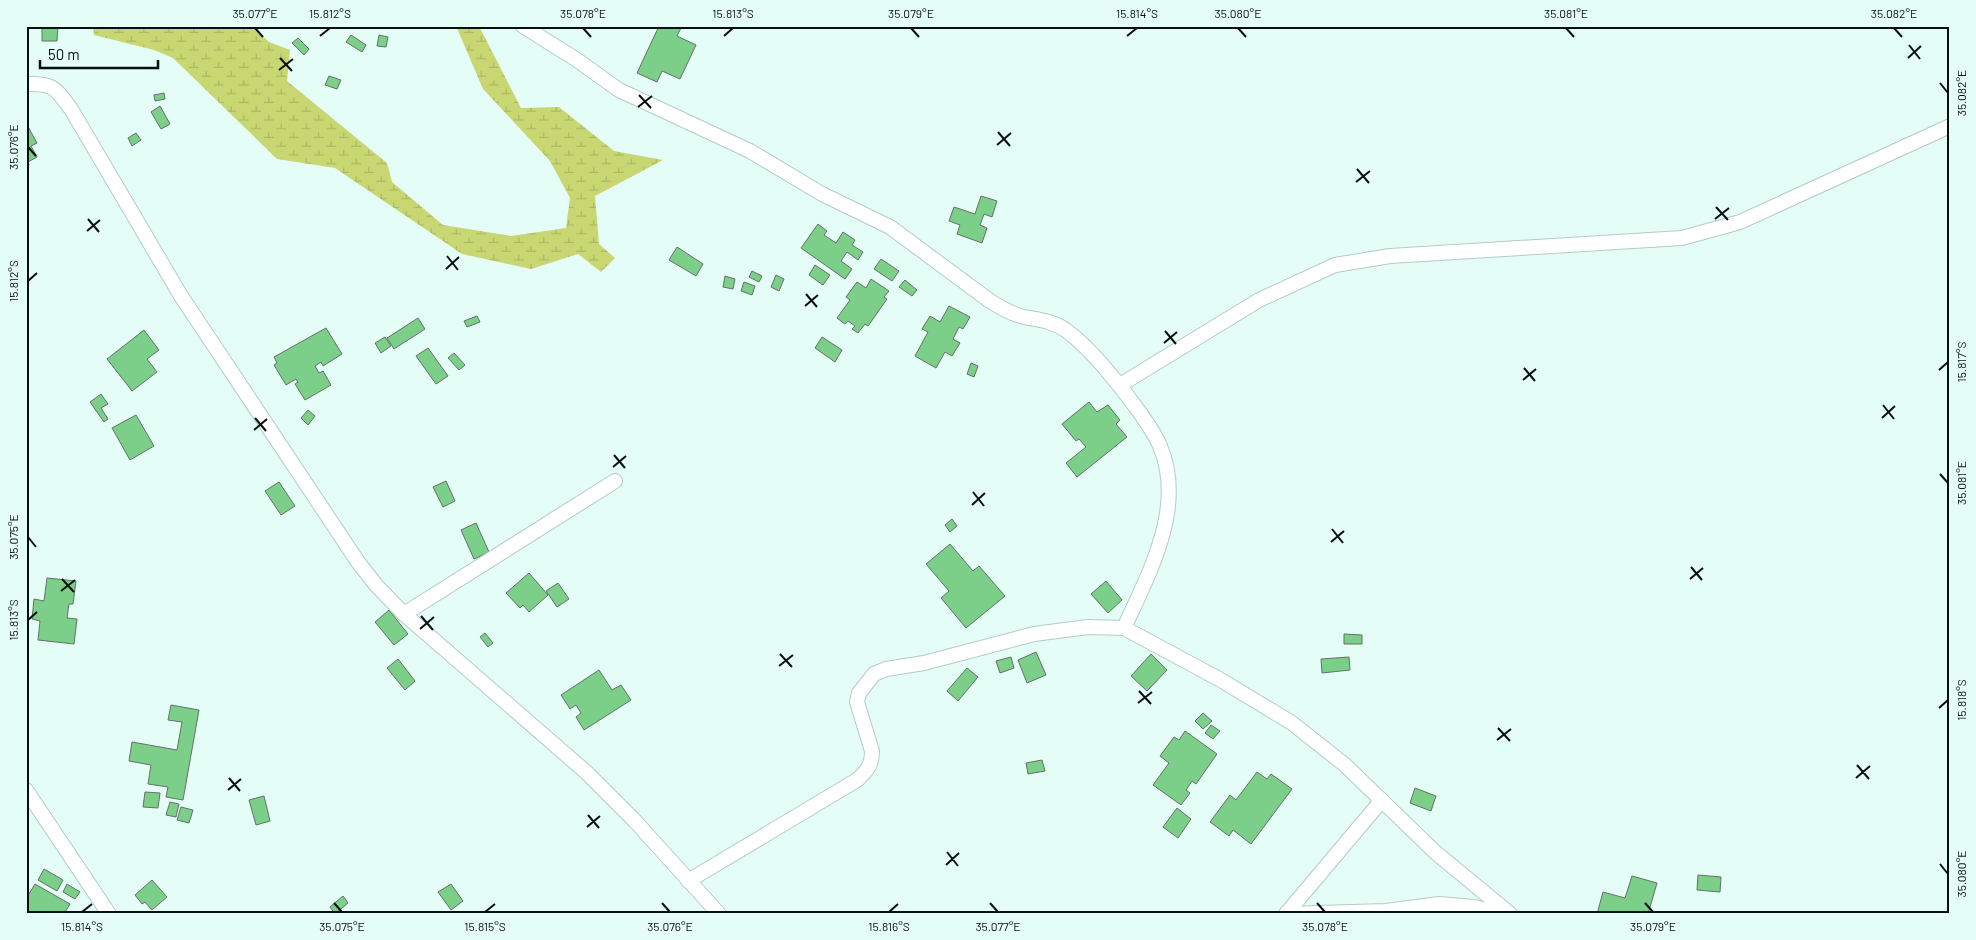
<svg xmlns="http://www.w3.org/2000/svg" width="1976" height="940" font-family="Barlow,sans-serif">
<style>
.wetland{fill:url(#wetland-marsh)}
.building{fill:#7bcf88;stroke:#647265}
.lines{fill:none;stroke-linecap:round;stroke-linejoin:round}
.street-casing{stroke:#b4cbc6;stroke-width:16}
.street{stroke:#fff;stroke-width:14}
.ticks{fill:none;stroke:#08100f;stroke-width:2}
.neatline{fill:none;stroke:#08100f;stroke-width:2}
.ticks-label{font-size:12px;text-anchor:middle;fill:#08100f}
</style>
<defs>
<pattern id="wetland-marsh" width="20" height="14" patternUnits="userSpaceOnUse" patternTransform="scale(1.25)"><rect width="20" height="14" fill="#c9d772"/><path d="M1 5h8M5 5V1M11 12h8M15 12V8" fill="none" stroke="#abb862"/></pattern>
</defs>
<rect width="100%" height="100%" fill="#e5fdf7"/>
<path class="wetland" d="M93,26H252L269,42L290,50L287,81L387,163L392,182L443,225L511,236L566,228L570,198L550,161L483,89L456,26H479L521,108L559,107L614,151L663,160L595,196L599,244L615,258L601,272L578,254L531,269L462,254L335,168L277,159L173,58L154,50L94,35Z"/>
<g class="building">
<path d="M659,26H682L677,36L696,45L680,79L662,71L657,82L637,73Z"/>
<path d="M42,27H58L57,41H42Z"/>
<path d="M351,35L366,45L362,52L346,42Z"/>
<path d="M379,35L388,37L386,47L377,46Z"/>
<path d="M298,38L309,49L304,55L292,43Z"/>
<path d="M329,76L341,80L337,89L325,85Z"/>
<path d="M164,93L165,99L155,101L154,95Z"/>
<path d="M160,106L170,124L161,129L151,112Z"/>
<path d="M26,123L37,143L31,146L37,157L28,162L29,165L26,166Z"/>
<path d="M136,133L141,140L132,146L128,138Z"/>
<path d="M981,196L997,201L992,217L984,214L980,225L987,228L982,243L957,234L960,225L949,221L954,207L975,214Z"/>
<path d="M818,224L827,231L824,235L836,243L843,232L855,240L852,245L863,252L858,260L847,252L841,261L852,269L845,279L801,248Z"/>
<path d="M677,247L703,264L696,276L669,260Z"/>
<path d="M881,259L899,271L892,281L874,269Z"/>
<path d="M815,265L830,275L823,285L809,275Z"/>
<path d="M752,271L762,276L759,282L749,277Z"/>
<path d="M776,275L784,279L779,291L771,287Z"/>
<path d="M725,276L735,279L733,289L723,287Z"/>
<path d="M871,279L889,291L884,297L887,299L868,326L865,324L858,333L852,329L855,326L848,321L845,324L837,318L850,300L846,297L857,282L866,288Z"/>
<path d="M905,280L917,290L912,296L899,287Z"/>
<path d="M744,282L755,286L752,295L741,291Z"/>
<path d="M949,306L970,317L963,329L959,327L953,339L960,343L952,356L945,352L936,368L915,356L928,332L922,329L930,316L940,322Z"/>
<path d="M477,316L480,322L467,327L464,321Z"/>
<path d="M418,318L425,329L394,349L387,338Z"/>
<path d="M326,328L342,354L323,366L321,362L315,366L319,373L323,371L331,385L305,400L295,384L298,382L296,379L286,385L274,365L277,363L274,357Z"/>
<path d="M144,330L159,350L147,359L157,372L132,391L107,359Z"/>
<path d="M385,337L391,346L381,353L375,343Z"/>
<path d="M822,337L842,350L835,362L815,348Z"/>
<path d="M428,348L448,376L436,384L416,356Z"/>
<path d="M454,353L465,365L459,370L448,358Z"/>
<path d="M971,363L978,366L974,377L967,374Z"/>
<path d="M101,394L108,404L101,408L108,419L104,422L90,402Z"/>
<path d="M1089,402L1097,412L1108,405L1120,420L1116,424L1127,437L1077,477L1066,463L1086,447L1079,439L1076,441L1062,424Z"/>
<path d="M308,410L315,416L308,425L301,418Z"/>
<path d="M136,415L154,446L130,460L112,428Z"/>
<path d="M446,481L455,501L443,507L433,487Z"/>
<path d="M279,482L295,506L281,515L265,491Z"/>
<path d="M952,519L957,526L950,532L945,525Z"/>
<path d="M476,523L489,552L474,559L461,530Z"/>
<path d="M950,544L973,571L979,566L1005,596L966,628L941,598L949,591L926,564Z"/>
<path d="M529,573L548,595L529,612L523,605L520,608L506,593Z"/>
<path d="M47,578L76,581L73,604H69L67,618L77,619L74,644L38,640L40,621L32,619L34,599L44,601Z"/>
<path d="M1106,581L1122,600L1108,613L1091,594Z"/>
<path d="M558,583L569,599L557,607L546,591Z"/>
<path d="M389,610L408,634L394,645L375,622Z"/>
<path d="M485,633L493,643L488,647L480,637Z"/>
<path d="M1344,634L1362,635V644H1344Z"/>
<path d="M1036,652L1046,675L1027,683L1018,660Z"/>
<path d="M1151,654L1167,670L1147,691L1131,676Z"/>
<path d="M1011,657L1014,668L1000,673L996,661Z"/>
<path d="M1349,657L1350,670L1322,673L1321,659Z"/>
<path d="M398,659L415,681L405,690L387,668Z"/>
<path d="M967,668L978,677L958,701L947,691Z"/>
<path d="M599,670L612,690L621,685L631,700L584,730L576,717L581,713L576,705L570,709L561,695Z"/>
<path d="M171,705L199,710L183,800L166,797L168,787L148,784L151,765L129,761L132,742L177,750L182,722L168,720Z"/>
<path d="M1203,713L1212,721L1203,729L1195,721Z"/>
<path d="M1211,725L1220,731L1213,739L1205,733Z"/>
<path d="M1185,731L1217,754L1196,784L1192,781L1186,790L1190,793L1181,805L1153,785L1169,763L1160,756L1174,737L1179,740Z"/>
<path d="M1042,760L1045,771L1028,774L1026,763Z"/>
<path d="M1257,772L1267,779L1271,774L1292,789L1251,844L1233,830L1229,836L1210,822L1230,795L1236,800Z"/>
<path d="M1415,788L1436,796L1431,811L1410,803Z"/>
<path d="M145,792L160,793L158,808L143,807Z"/>
<path d="M264,796L270,821L256,825L249,800Z"/>
<path d="M170,802L179,804L176,817L166,815Z"/>
<path d="M181,807L193,810L189,823L177,820Z"/>
<path d="M1177,808L1191,819L1178,838L1163,827Z"/>
<path d="M44,869L63,880L57,891L38,880Z"/>
<path d="M1698,875L1721,877L1720,892L1697,890Z"/>
<path d="M1632,876L1657,883L1648,914H1597L1603,892L1625,898Z"/>
<path d="M152,880L167,897L152,910L145,902L142,904L135,895Z"/>
<path d="M35,884L70,904L64,914H26V899Z"/>
<path d="M67,884L80,892L75,899L63,892Z"/>
<path d="M451,884L463,901L451,910L438,892Z"/>
<path d="M343,896L348,903L335,914L330,907Z"/>
</g>
<g class="lines">
<defs>
<g id="street">
<path d="M523,26L577,60L619,90L750,151L822,194L890,227L990,301C1001,308 1011,314 1024,317C1039,320 1054,321 1067,331C1089,347 1113,377 1129,398C1140,413 1153,429 1160,446C1186,507 1149,573 1124,628"/>
<path d="M26,84C54,83 55,88 71,109L181,296L358,562L376,585L404,614L586,772L635,821L719,914"/>
<path d="M1120,385L1259,300L1335,265L1390,256L1682,238L1740,222L1950,126"/>
<path d="M404,614L615,481"/>
<path d="M26,790L109,914"/>
<path d="M688,881L857,780C867,771 872,765 872,751L857,702L859,693L874,674L886,669L924,663L1034,634L1088,627L1124,628L1219,679L1292,723L1345,765L1435,852L1510,914"/>
<path d="M1286,914L1386,911L1439,904L1474,907L1502,914"/>
<path d="M1286,914L1382,800"/>
</g>
</defs>
<use href="#street" class="street-casing"/>
<use href="#street" class="street"/>
</g>
<path class="ticks" d="M255,28L263,37M583,28L591,37M911,28L919,37M1238,28L1246,37M1566,28L1574,37M1894,28L1902,37M320,36L330,28M724,36L733,28M1127,36L1137,28M1909,45L1920,59M280,58L292,71M1908,58L1921,46M279,70L293,59M1940,83L1948,93M639,95L651,108M638,107L652,96M998,132L1010,146M997,145L1011,133M28,147L36,156M1357,169L1369,183M1356,182L1370,171M1716,207L1728,220M88,219L99,232M1715,219L1729,208M87,231L100,220M447,256L458,270M446,269L459,257M28,281L37,273M806,294L817,307M805,306L818,295M1165,331L1176,344M1164,343L1177,332M1524,368L1535,381M1939,370L1948,362M1523,380L1536,369M1883,405L1894,419M255,418L266,431M1882,418L1895,406M254,430L267,419M614,455L625,468M613,467L626,456M1940,474L1948,483M973,492L984,506M972,505L985,493M1332,529L1343,543M28,537L36,547M1331,542L1344,531M1691,567L1702,580M62,579L74,592M1690,579L1703,568M61,591L75,580M421,616L433,630M28,620L37,612M420,629L434,617M780,654L792,667M779,666L793,655M1139,691L1151,704M1138,703L1152,692M1939,708L1948,700M1498,728L1510,741M1497,740L1511,729M1857,765L1869,779M229,778L240,791M1856,778L1870,766M228,790L241,779M588,815L599,828M587,827L600,816M947,852L958,866M1940,864L1948,874M946,865L959,853M334,903L342,912M662,903L670,912M990,903L998,912M1317,903L1325,912M1645,903L1653,912M82,912L92,904M485,912L495,904M889,912L898,904"/>
<rect width="1976" height="940" fill="none" stroke="#e5fdf7" stroke-width="55"/>
<path d="M40 60v8h118v-8" fill="none" stroke="#08100f" stroke-width="2.5"/>
<text x="48" y="60" font-size="15" fill="#08100f" stroke="#e5fdf7" stroke-width="4" paint-order="stroke">50 m</text>
<rect x="28" y="28" width="1920" height="884" class="neatline"/>
<g class="ticks-label">
<text x="255" y="18">35.077°E</text>
<text x="330" y="18">15.812°S</text>
<text x="583" y="18">35.078°E</text>
<text x="733" y="18">15.813°S</text>
<text x="911" y="18">35.079°E</text>
<text x="1137" y="18">15.814°S</text>
<text x="1238" y="18">35.080°E</text>
<text x="1566" y="18">35.081°E</text>
<text x="1894" y="18">35.082°E</text>
<text transform="translate(1962 93) rotate(-90)" y="4">35.082°E</text>
<text transform="translate(14 147) rotate(-90)" y="4">35.076°E</text>
<text transform="translate(14 281) rotate(-90)" y="4">15.812°S</text>
<text transform="translate(1962 362) rotate(-90)" y="4">15.817°S</text>
<text transform="translate(1962 483) rotate(-90)" y="4">35.081°E</text>
<text transform="translate(14 537) rotate(-90)" y="4">35.075°E</text>
<text transform="translate(14 620) rotate(-90)" y="4">15.813°S</text>
<text transform="translate(1962 700) rotate(-90)" y="4">15.818°S</text>
<text transform="translate(1962 874) rotate(-90)" y="4">35.080°E</text>
<text x="82" y="931">15.814°S</text>
<text x="342" y="931">35.075°E</text>
<text x="485" y="931">15.815°S</text>
<text x="670" y="931">35.076°E</text>
<text x="889" y="931">15.816°S</text>
<text x="998" y="931">35.077°E</text>
<text x="1325" y="931">35.078°E</text>
<text x="1653" y="931">35.079°E</text>
</g>
</svg>
